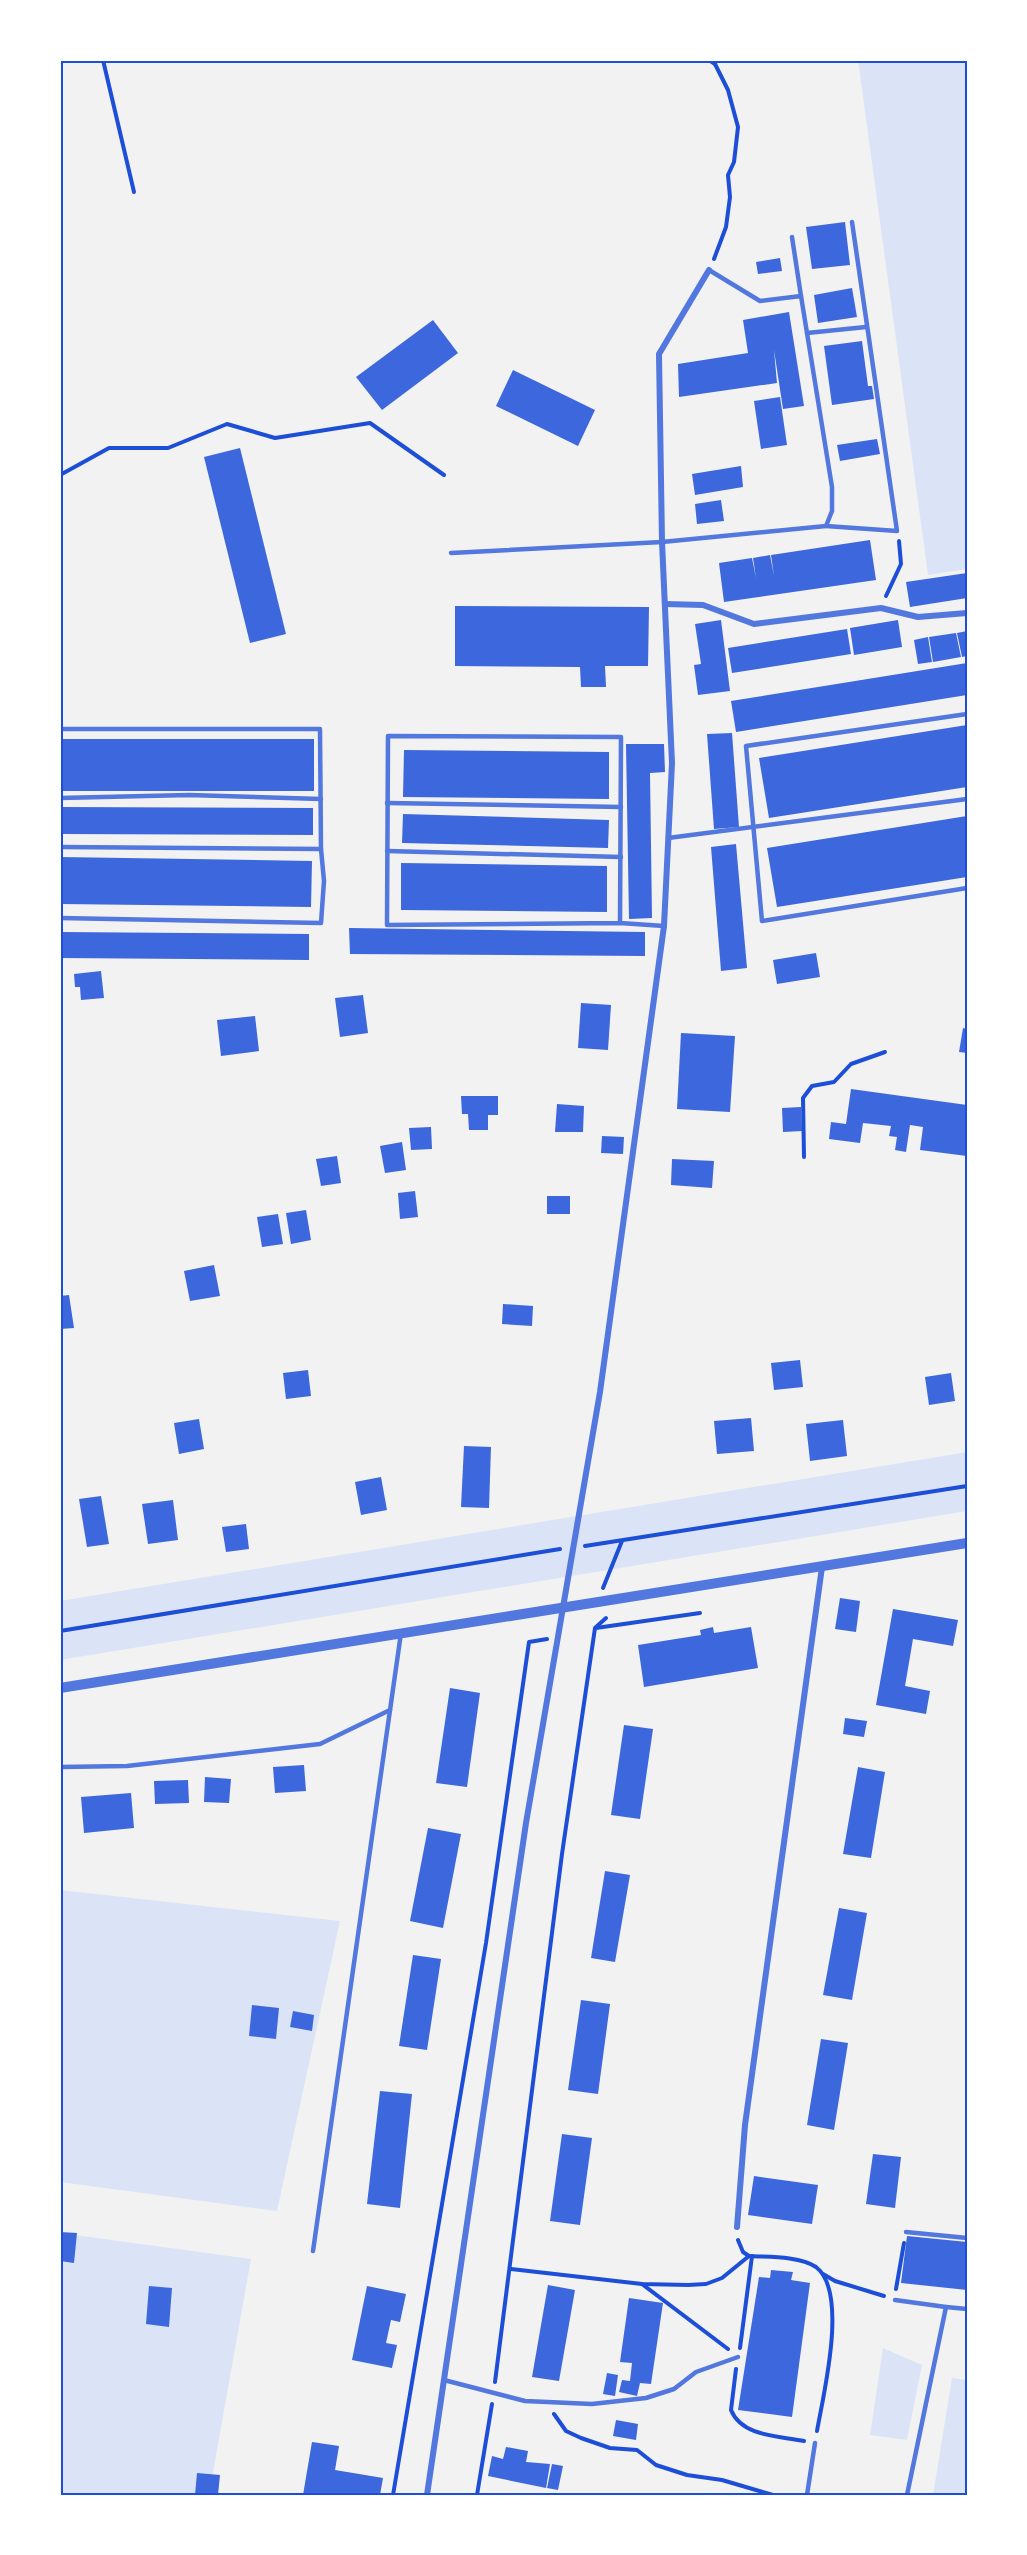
<svg xmlns="http://www.w3.org/2000/svg" width="1027" height="2555" font-family="'Crimson Pro',serif">
<style>
.green{fill:#dbe4f7}
.building{fill:#3d67dc}
.lines{fill:none;stroke-linecap:round;stroke-linejoin:round}
.path{stroke:#1d4ed8;stroke-width:4}
.service{stroke:#5277de;stroke-width:4.5}
.minor{stroke:#5277de;stroke-width:6}
.tertiary{stroke:#5277de;stroke-width:10}
.neatline{fill:none;stroke:#1d4ed8;stroke-width:2}
</style>
<rect width="100%" height="100%" fill="#f2f2f2"/>
<g class="green">
<path d="M858,60H967V569L928,575Z"/>
<path d="M967,1452V1511L60,1660V1601Z"/>
<path d="M60,1890L340,1921L277,2211L60,2182Z"/>
<path d="M60,2233L251,2259L209,2495H60Z"/>
<path d="M883,2348L922,2365L907,2440L870,2435Z"/>
<path d="M952,2378L967,2380V2495H933Z"/>
</g>
<g class="building">
<path d="M845,222L850,265L812,269L806,227Z"/>
<path d="M780,258L782,271L758,274L756,262Z"/>
<path d="M852,288L857,317L818,323L814,295Z"/>
<path d="M789,312L804,406L783,409L774,350L777,383L679,397L678,364L748,353L743,320Z"/>
<path d="M433,320L458,353L382,410L356,377Z"/>
<path d="M862,341L868,386H872L874,399L832,405L824,346Z"/>
<path d="M513,370L595,410L578,446L496,406Z"/>
<path d="M780,397L787,445L761,449L754,401Z"/>
<path d="M877,439L880,454L840,461L837,445Z"/>
<path d="M240,448L286,634L250,643L204,457Z"/>
<path d="M741,466L743,487L695,495L692,474Z"/>
<path d="M721,500L724,521L697,524L695,504Z"/>
<path d="M870,540L876,580L724,602L719,563L752,558L756,578L753,558L770,555L774,576L771,555Z"/>
<path d="M967,573V598L910,607L906,582Z"/>
<path d="M455,606L649,607L648,666H605L606,687H581L580,667L455,666Z"/>
<path d="M721,620L730,691L698,695L694,665L701,664L695,624Z"/>
<path d="M898,620L902,647L854,655L850,628Z"/>
<path d="M847,629L851,654L732,673L728,648Z"/>
<path d="M967,631V656L962,657L957,633Z"/>
<path d="M956,633L961,657L933,662L929,637Z"/>
<path d="M928,637L932,662L918,664L914,640Z"/>
<path d="M967,663V695L736,732L731,701Z"/>
<path d="M967,725V787L769,818L759,758Z"/>
<path d="M732,733L739,827L714,829L707,734Z"/>
<rect x="60" y="739" width="254" height="52"/>
<path d="M626,744H664L665,772L650,773L652,918L629,919Z"/>
<path d="M404,750L609,752V799L403,797Z"/>
<path d="M60,807L313,808V835L60,834Z"/>
<path d="M403,814L609,820L608,848L402,843Z"/>
<path d="M967,816V877L777,907L767,848Z"/>
<path d="M736,844L747,968L721,971L711,847Z"/>
<path d="M60,857L312,861L311,907L60,904Z"/>
<path d="M401,863L607,866V912L401,910Z"/>
<path d="M349,928L645,932V956L350,954Z"/>
<path d="M60,932L309,934V960L60,958Z"/>
<path d="M816,953L820,977L777,984L773,960Z"/>
<path d="M101,971L104,998L81,1000L80,987H75L74,974Z"/>
<path d="M363,995L368,1033L340,1037L335,998Z"/>
<path d="M581,1003L611,1005L608,1050L578,1048Z"/>
<path d="M255,1016L259,1051L221,1056L217,1020Z"/>
<path d="M963,1028L967,1029V1053L959,1052Z"/>
<path d="M681,1033L735,1036L730,1112L677,1109Z"/>
<path d="M851,1089L967,1105V1156L920,1150L923,1127L910,1125L906,1152L895,1150L897,1137L889,1136L891,1126L863,1123L860,1143L829,1139L831,1122L846,1124Z"/>
<path d="M461,1096H498V1115H488V1130H469L468,1114H462Z"/>
<path d="M557,1104L584,1106L583,1132H555Z"/>
<path d="M801,1107L802,1131L783,1132L782,1108Z"/>
<path d="M431,1127L432,1149L411,1150L409,1128Z"/>
<path d="M602,1136L624,1137L623,1154L601,1153Z"/>
<path d="M402,1142L406,1170L385,1173L380,1146Z"/>
<path d="M337,1156L341,1183L321,1186L316,1159Z"/>
<path d="M672,1159L714,1161L712,1188L671,1185Z"/>
<path d="M415,1191L418,1217L400,1219L398,1193Z"/>
<rect x="547" y="1196" width="23" height="18"/>
<path d="M306,1210L311,1240L291,1244L286,1213Z"/>
<path d="M278,1214L283,1244L262,1247L257,1217Z"/>
<path d="M214,1265L220,1296L190,1301L184,1271Z"/>
<path d="M69,1295L74,1328L60,1329V1296Z"/>
<path d="M503,1304L533,1306L532,1326L502,1324Z"/>
<path d="M800,1360L803,1387L774,1390L771,1363Z"/>
<path d="M308,1370L311,1396L286,1399L283,1373Z"/>
<path d="M951,1373L955,1401L929,1405L925,1377Z"/>
<path d="M751,1418L754,1451L717,1454L714,1421Z"/>
<path d="M199,1419L204,1449L179,1454L174,1423Z"/>
<path d="M843,1420L847,1456L810,1461L806,1424Z"/>
<path d="M464,1446L491,1447L489,1508L461,1507Z"/>
<path d="M381,1477L387,1510L361,1515L355,1482Z"/>
<path d="M101,1496L109,1544L87,1547L79,1499Z"/>
<path d="M173,1500L178,1540L148,1544L142,1504Z"/>
<path d="M246,1524L249,1549L226,1552L222,1527Z"/>
<path d="M840,1598L860,1601L856,1632L835,1629Z"/>
<path d="M893,1609L958,1620L953,1646L913,1639L905,1686L930,1691L926,1714L876,1705Z"/>
<path d="M713,1627L714,1633L751,1627L758,1668L644,1687L638,1645L701,1635L700,1630Z"/>
<path d="M450,1688L480,1693L467,1787L436,1783Z"/>
<path d="M845,1718L867,1721L864,1737L843,1734Z"/>
<path d="M624,1725L653,1729L640,1819L611,1815Z"/>
<path d="M304,1765L306,1791L275,1793L273,1767Z"/>
<path d="M858,1767L885,1772L871,1858L843,1854Z"/>
<path d="M205,1777L231,1779L229,1803L204,1802Z"/>
<path d="M188,1780L189,1803L155,1804L154,1781Z"/>
<path d="M131,1793L134,1828L84,1833L81,1797Z"/>
<path d="M428,1828L461,1834L443,1928L410,1921Z"/>
<path d="M605,1871L630,1875L615,1962L591,1958Z"/>
<path d="M839,1908L867,1913L852,2000L823,1995Z"/>
<path d="M413,1955L441,1959L427,2050L399,2046Z"/>
<path d="M581,2000L610,2004L598,2094L568,2090Z"/>
<path d="M252,2005L279,2008L276,2039L249,2036Z"/>
<path d="M293,2011L314,2015L312,2031L290,2027Z"/>
<path d="M821,2039L848,2043L834,2130L807,2125Z"/>
<path d="M380,2091L412,2094L400,2208L367,2204Z"/>
<path d="M562,2134L592,2138L580,2225L550,2221Z"/>
<path d="M873,2154L901,2157L895,2208L866,2204Z"/>
<path d="M754,2176L818,2185L812,2224L748,2215Z"/>
<path d="M60,2232L77,2233L74,2263L60,2261Z"/>
<path d="M907,2236L967,2242V2290L901,2283Z"/>
<path d="M771,2270L793,2272L791,2280L810,2283L792,2417L738,2410L759,2277L770,2278Z"/>
<path d="M548,2285L575,2290L559,2381L532,2377Z"/>
<path d="M149,2286L172,2288L169,2327L146,2324Z"/>
<path d="M367,2286L406,2294L400,2322L391,2320L386,2343L397,2345L392,2368L352,2360Z"/>
<path d="M629,2298L663,2303L651,2384L640,2383L637,2396L619,2392L622,2380L630,2381L632,2363L620,2362Z"/>
<path d="M607,2373L618,2375L615,2396L603,2394Z"/>
<path d="M616,2420L638,2424L636,2440L613,2436Z"/>
<path d="M312,2442L339,2446L335,2470L383,2478L380,2495H303Z"/>
<path d="M506,2447L528,2451L526,2462L550,2464L546,2488L488,2476L492,2456L503,2459Z"/>
<path d="M552,2464L563,2466L558,2490L547,2488Z"/>
<path d="M197,2473L220,2475L218,2495H195Z"/>
</g>
<g class="lines">
<g class="path">
<path d="M103,60L134,192"/>
<path d="M709,60L715,64"/>
<path d="M714,259L726,227L730,197L728,175L734,162L738,127L728,90L715,64L716,60"/>
<path d="M60,475L109,448H168L227,424L275,438L370,423L444,475"/>
<path d="M886,596L901,564L899,541"/>
<path d="M804,1157L803,1098L812,1086L834,1082L851,1064L885,1052"/>
<path d="M585,1546L967,1486"/>
<path d="M603,1588L622,1541"/>
<path d="M596,1628L700,1613"/>
<path d="M60,1631L560,1549"/>
<path d="M738,2240L743,2252L749,2256C768,2257 800,2256 816,2267C849,2292 823,2396 817,2431"/>
<path d="M511,2269L642,2284L688,2285L706,2284L722,2278L749,2256"/>
<path d="M823,2274L835,2281L884,2296"/>
<path d="M642,2284L728,2349"/>
<path d="M896,2289L904,2243"/>
<path d="M740,2348L752,2256"/>
<path d="M736,2369L731,2410C742,2437 780,2436 804,2441"/>
<path d="M495,2382L562,1854L595,1628L606,1618"/>
<path d="M554,2414L566,2431L581,2438L610,2448L637,2450L656,2465L687,2475L722,2480L773,2495"/>
<path d="M393,2495L486,1943L529,1642L547,1639"/>
<path d="M477,2495L492,2404"/>
</g>
<g class="service">
<path d="M792,237L801,296"/>
<path d="M807,333L866,327"/>
<path d="M826,526L897,531L852,222"/>
<path d="M451,553L662,542L826,526L832,511V487L801,296L760,301L709,270"/>
<path d="M967,714L746,746L762,921L967,888"/>
<path d="M60,729H320L321,849L60,847"/>
<path d="M60,798L189,795L321,799"/>
<path d="M387,803L621,807"/>
<path d="M668,838L967,799"/>
<path d="M387,851L621,857"/>
<path d="M60,918L321,923L324,881L321,849"/>
<path d="M620,923L621,737L388,736L387,925L620,923L664,926"/>
<path d="M60,1767L127,1766L320,1744L390,1710"/>
<path d="M906,2232L967,2238"/>
<path d="M313,2251L401,1633"/>
<path d="M895,2300L946,2307"/>
<path d="M444,2380L525,2401L592,2404L646,2398L674,2389L696,2372L738,2357"/>
<path d="M807,2495L815,2443"/>
<path d="M907,2495L946,2307L967,2309"/>
</g>
<g class="minor">
<path d="M665,604L703,605L754,624L881,608L918,617L967,613"/>
<path d="M737,2227L745,2125L822,1567"/>
<path d="M427,2495L526,1823L600,1392L664,926L672,763L662,542L659,354L709,270"/>
</g>
<path class="tertiary" d="M60,1688C362,1638 665,1593 967,1543"/>
</g>
<rect width="1027" height="2555" fill="none" stroke="#ffffff" stroke-width="123"/>
<rect x="62" y="62" width="904" height="2432" class="neatline"/>
</svg>
